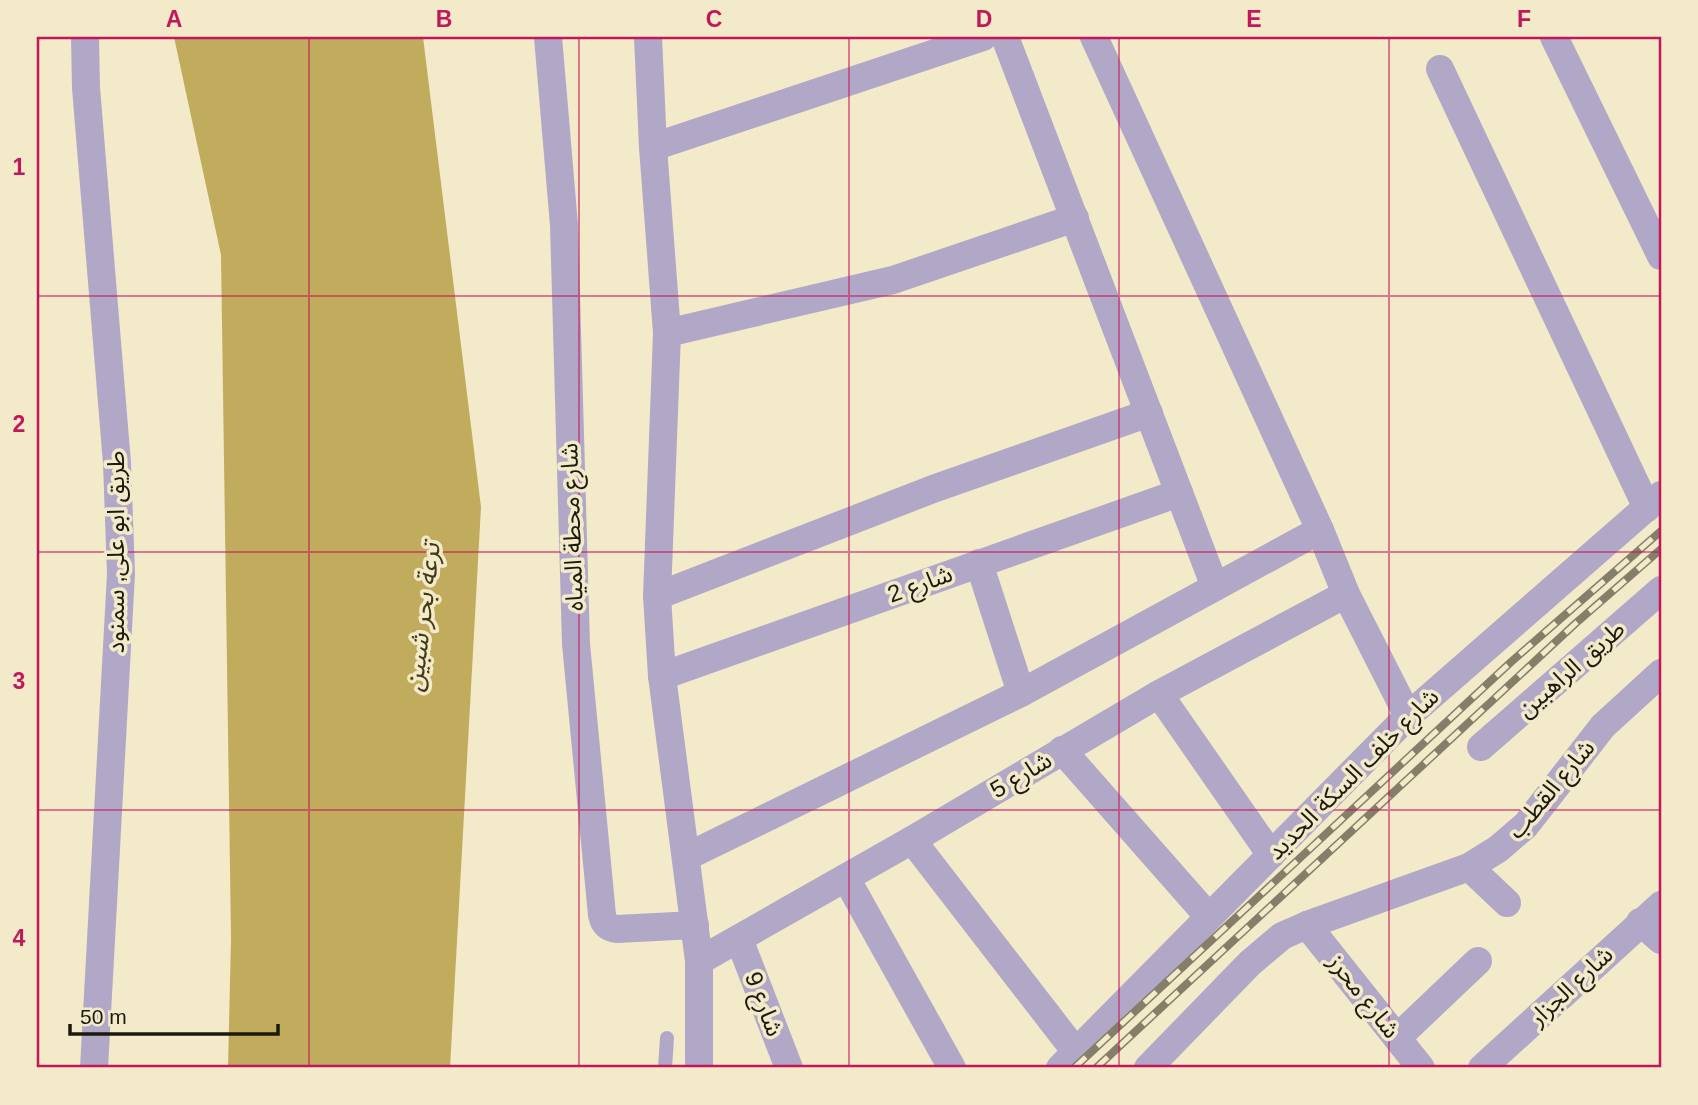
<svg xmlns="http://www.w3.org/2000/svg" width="1698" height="1105" font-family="Helvetica,'Noto Sans Arabic',sans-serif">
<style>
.water{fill:#c1ac5d}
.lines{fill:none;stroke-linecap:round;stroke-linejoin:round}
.service{stroke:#b1a8c8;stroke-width:14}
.minor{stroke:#b1a8c8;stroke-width:28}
.rail-casing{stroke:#857f6a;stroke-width:8}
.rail{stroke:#f3eaca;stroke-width:5;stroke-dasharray:16;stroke-linecap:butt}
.grid{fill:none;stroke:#c2185b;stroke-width:2;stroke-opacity:0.55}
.labels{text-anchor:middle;stroke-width:7;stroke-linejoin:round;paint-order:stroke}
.street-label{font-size:24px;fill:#1c190d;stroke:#f3eaca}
.water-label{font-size:26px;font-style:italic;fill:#423917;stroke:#f3eaca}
.neatline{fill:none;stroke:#c2185b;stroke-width:2.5}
.grid-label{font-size:23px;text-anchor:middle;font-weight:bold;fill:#c2185b}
</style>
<rect width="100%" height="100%" fill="#f3eaca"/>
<path class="water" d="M174,37H423L481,507L450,1068H228L231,938L221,255Z"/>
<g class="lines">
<path class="service" d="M665,1068L667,1038"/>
<g class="minor">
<path d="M85,37L86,88L117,463L121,574L94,1068"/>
<path d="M548,37L564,225L576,644L602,915C604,925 608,928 617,929L695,925"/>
<path d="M648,37L653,147L667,333L657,596L662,676L699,961V1068"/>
<path d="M1005,37L1215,587"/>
<path d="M1094,37L1320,530L1346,594L1408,716"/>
<path d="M1554,37L1661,256"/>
<path d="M1440,69L1647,508"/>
<path d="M653,147L983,37"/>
<path d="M667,333L893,280L1075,218"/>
<path d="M979,563L1021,693"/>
<path d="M657,596L933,489L1149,413"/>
<path d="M662,676L1179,493"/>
<path d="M1159,694L1271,855"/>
<path d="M1481,747L1661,590"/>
<path d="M1062,750L1209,917"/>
<path d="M912,840L1076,1052"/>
<path d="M686,857L1021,693L1320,530"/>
<path d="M1469,867L1507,903"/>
<path d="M846,878L952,1068"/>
<path d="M1640,922L1661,940"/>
<path d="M1307,925L1421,1068"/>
<path d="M739,939L789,1068"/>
<path d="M699,961L912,840L1159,694L1346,594"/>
<path d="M1397,1038L1478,961"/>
<path d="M1060,1068L1408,716L1661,495"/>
<path d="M1148,1068L1250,963L1282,936L1307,925L1469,867L1498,849L1526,825L1603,726L1661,673"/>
<path d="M1482,1068L1661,905"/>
</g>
<defs>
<g id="rail">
<path d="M1074,1068L1511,662L1661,531"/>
<path d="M1096,1068L1576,623L1661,549"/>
</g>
</defs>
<use href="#rail" class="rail-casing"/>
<use href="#rail" class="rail"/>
</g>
<path class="grid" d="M309,37V1068M579,37V1068M849,37V1068M1119,37V1068M1389,37V1068M37,296H1661M37,552H1661M37,810H1661"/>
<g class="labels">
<g class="street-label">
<text transform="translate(572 527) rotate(-92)" y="8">شارع محطة المياه</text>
<text transform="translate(116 552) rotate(-90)" y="8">طريق ابو على, سمنود</text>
<text transform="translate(920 584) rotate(-20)" y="8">شارع 2</text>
<text transform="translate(1571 669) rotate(-41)" y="8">طريق الراهبين</text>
<text transform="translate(1353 774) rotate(-45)" y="8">شارع خلف السكة الحديد</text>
<text transform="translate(1021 775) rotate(-31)" y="8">شارع 5</text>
<text transform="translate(1551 789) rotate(-50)" y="8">شارع القطب</text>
<text transform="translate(1571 986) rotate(-43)" y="8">شارع الجزار</text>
<text transform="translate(1364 996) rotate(52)" y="8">شارع محرز</text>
<text transform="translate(764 1004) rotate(69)" y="8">شارع 9</text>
</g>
<g class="water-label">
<text transform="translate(422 617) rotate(-83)" y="9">ترعة بحر شبين</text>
</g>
</g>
<rect width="1698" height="1105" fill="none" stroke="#f3eaca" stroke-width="77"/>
<path d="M70 1024v10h208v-10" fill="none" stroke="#1c190d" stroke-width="3.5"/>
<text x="80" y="1024" font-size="21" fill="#1c190d" stroke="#f3eaca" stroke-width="5" paint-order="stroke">50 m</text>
<rect x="38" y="38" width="1622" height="1028" class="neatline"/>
<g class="grid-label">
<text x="174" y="27">A</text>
<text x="444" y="27">B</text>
<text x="714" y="27">C</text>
<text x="984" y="27">D</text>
<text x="1254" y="27">E</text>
<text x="1524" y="27">F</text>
<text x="19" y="175">1</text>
<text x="19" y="432">2</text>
<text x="19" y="689">3</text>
<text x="19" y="946">4</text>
</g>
</svg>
